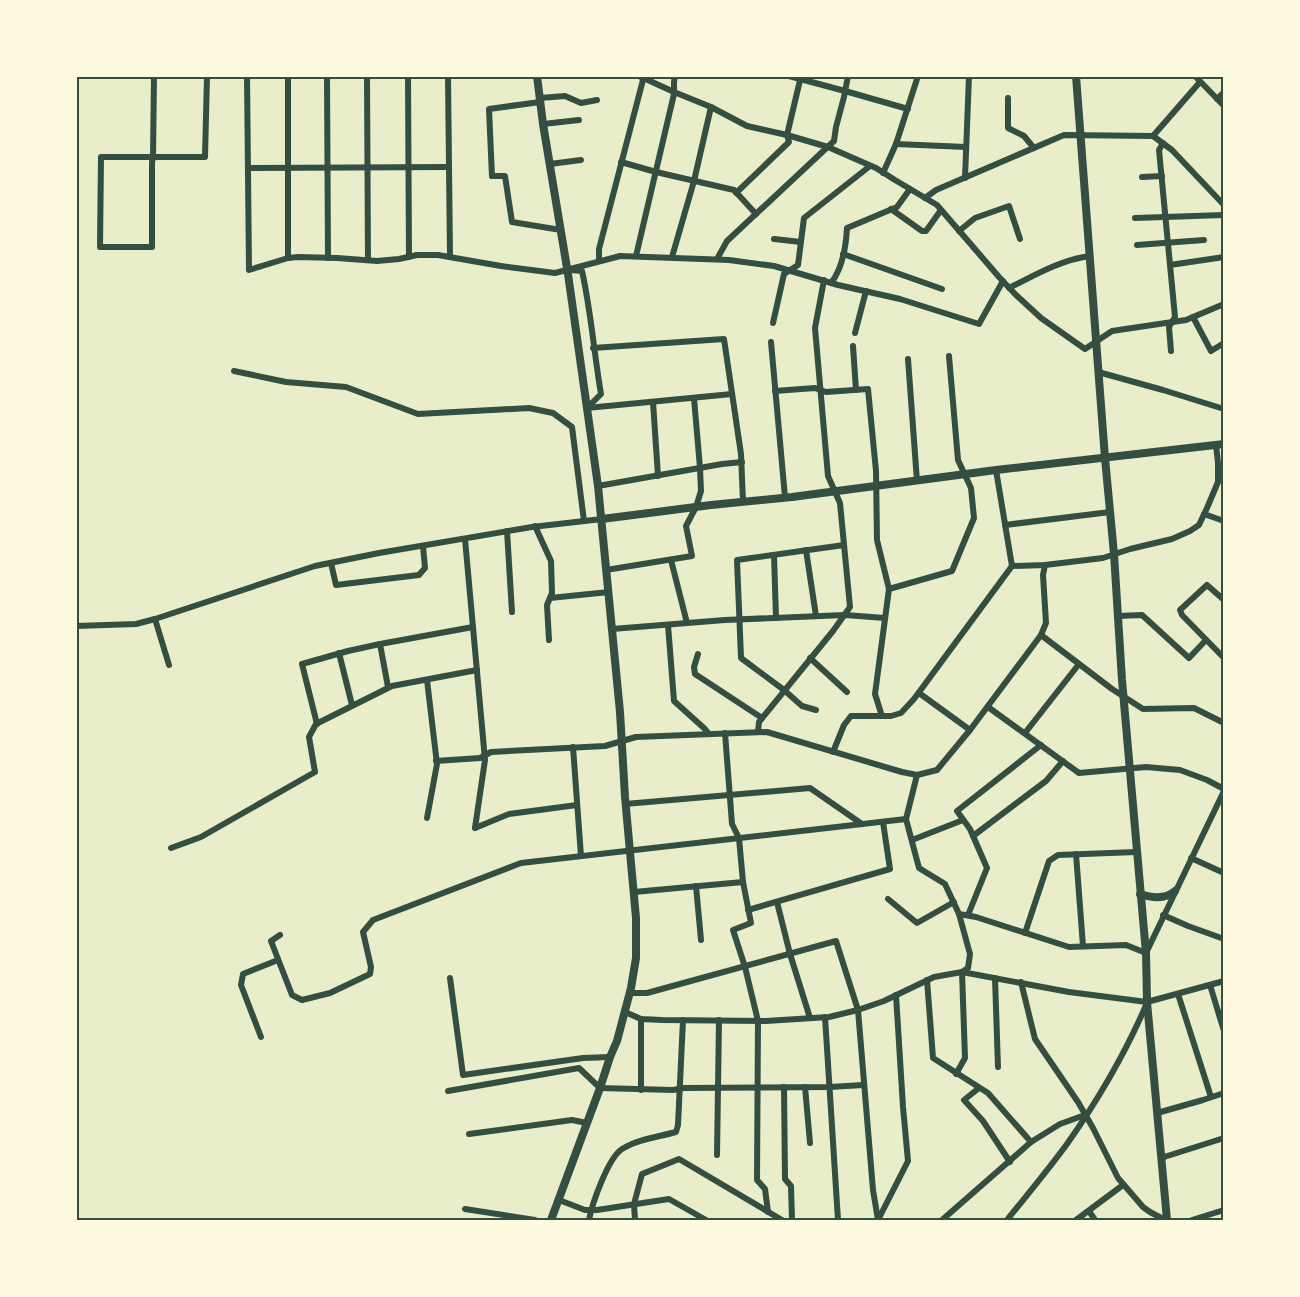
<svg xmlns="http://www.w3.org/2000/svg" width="1300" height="1297" font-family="'Source Sans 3',sans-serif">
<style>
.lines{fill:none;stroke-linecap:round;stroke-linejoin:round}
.minor{stroke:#344e41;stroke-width:6}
.secondary{stroke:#344e41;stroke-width:8}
.neatline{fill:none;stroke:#344e41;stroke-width:2}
</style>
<rect width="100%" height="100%" fill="#e9edc9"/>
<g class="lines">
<g class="minor">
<path d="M154,76L153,158L152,162V247H100L101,157H205L207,76"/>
<path d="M247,76L249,270L288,258L298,257L337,258L377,261L399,259L417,255H438L501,266L555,273L620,256L729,260L774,266L838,285L900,299L979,324L1003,281"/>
<path d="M288,76V258"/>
<path d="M327,76L328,258"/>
<path d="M367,76L368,260"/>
<path d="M408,76L409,257"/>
<path d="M448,76L450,257"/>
<path d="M639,76L674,92L711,107L747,126L787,135L828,147L876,168L895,180L937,205L999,277L1016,295L1041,318L1085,349L1112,331L1186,320L1224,304"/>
<path d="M789,76L845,91L908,109"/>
<path d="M1195,76L1224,106"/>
<path d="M540,98L565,96L581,103L597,100"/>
<path d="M1008,98V128L1024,136L1034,148"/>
<path d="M1217,99L1224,92"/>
<path d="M540,102L489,109L492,176H505L512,222L561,230"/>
<path d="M543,124L579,120"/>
<path d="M1153,136L1172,150L1224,205"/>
<path d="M1153,136L1200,82"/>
<path d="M1163,143L1159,150L1175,317L1169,327L1171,351"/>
<path d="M896,144L966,147"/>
<path d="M621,162L656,172L734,190L756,214"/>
<path d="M550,164L581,160"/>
<path d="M248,168L449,167"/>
<path d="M883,173L896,144L918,76"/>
<path d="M1142,177L1162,176"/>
<path d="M965,178L969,76"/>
<path d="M736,193L789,142L787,135L801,76"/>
<path d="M925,198L936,190L1064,135L1153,136"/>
<path d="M891,209L922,231H926L941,210"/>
<path d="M1135,218L1224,215"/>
<path d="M959,231L975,218L1009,206L1020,239"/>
<path d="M774,239L801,242"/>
<path d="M1137,245L1204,240"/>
<path d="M843,254L942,289"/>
<path d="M636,256L674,94V82L675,76"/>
<path d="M672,257L694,181L711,107"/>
<path d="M717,259L727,241L834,141L836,127L844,97L848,76"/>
<path d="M599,260V249L644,76"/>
<path d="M1170,265L1224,257"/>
<path d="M571,270L582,271C591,311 594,353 601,394L587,408"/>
<path d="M831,283C843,268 846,246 847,228L897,207L910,189"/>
<path d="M1009,288C1035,275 1060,260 1090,256"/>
<path d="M1193,317L1211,351L1224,343"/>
<path d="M773,323L784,274L798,265L804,218L870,166"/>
<path d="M855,333L866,291"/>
<path d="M771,342L785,497"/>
<path d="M853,346L856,390"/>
<path d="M593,348L724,339L741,454L743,502"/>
<path d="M908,359L917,481"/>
<path d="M234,371L286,382L346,387L418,414L529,408L553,413L572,427L584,521"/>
<path d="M1098,372L1163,390L1224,409"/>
<path d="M775,391L815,388L826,392L868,389L876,471L877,540L889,589L875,694L881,713"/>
<path d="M653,402L658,476"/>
<path d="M587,408L732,394"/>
<path d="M996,470L1012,566"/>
<path d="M598,486L722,464L742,462"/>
<path d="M1204,514L1224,521"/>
<path d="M1005,525L1110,512"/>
<path d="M535,526L551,561L552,593L547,605L549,640"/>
<path d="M507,531L512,612"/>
<path d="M465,539L485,760L475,828"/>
<path d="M806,550L816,616"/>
<path d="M774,555L776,618"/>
<path d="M671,560L687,623"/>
<path d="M331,563L336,585L419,575L425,568L423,546"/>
<path d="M1012,566L1045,565L1103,558L1130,549L1172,539L1190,531L1199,525L1207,508L1218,482V463L1216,445"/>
<path d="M606,570L692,556L686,526L696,507L701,491L700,468L694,398"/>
<path d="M889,589L952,571L974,518L971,488L958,460L949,356"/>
<path d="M550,598L609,592"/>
<path d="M1224,600L1207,585L1180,610L1182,615L1224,658"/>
<path d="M1118,616L1142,615L1189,658L1206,640"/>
<path d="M155,619L169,665"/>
<path d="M668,625L674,701L705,729L709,734"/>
<path d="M76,626L136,624L155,619L315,566L379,553L532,527L602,519"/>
<path d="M612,629L725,620L845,615L885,618"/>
<path d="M1041,635L1112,689L1143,709L1194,708L1224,723"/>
<path d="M380,644L388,687"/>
<path d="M339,653L352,705"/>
<path d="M698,654L694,667L695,674L762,718"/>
<path d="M810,658L847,692"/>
<path d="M427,680L437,764L427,818"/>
<path d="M919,693L970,730"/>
<path d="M988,707L1079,773L1146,767L1180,770L1207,780L1224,789"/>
<path d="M816,710L802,706L784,690L741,658L737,560L844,545"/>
<path d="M317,724L302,664L348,651L380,644L473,627"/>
<path d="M758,732L759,722L833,631L850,607L840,503L828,476L815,328L824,280"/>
<path d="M725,733L732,824L739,838L743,882L751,923L733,930L745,967L758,1021L757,1180L765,1189L768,1212"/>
<path d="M1025,733L1079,664"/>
<path d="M573,747L581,856"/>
<path d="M833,752L844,725L851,716H891L901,713L914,699L1012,566"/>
<path d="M436,761L480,758L491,752L605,746L636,737L767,732L902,772L917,775L937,770L970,730L1041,635L1046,623L1043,575L1045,565"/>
<path d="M917,775L906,819L919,868L945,884L959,914L976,917L1069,947L1126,945L1146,953L1224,791"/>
<path d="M625,804L810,788L862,824"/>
<path d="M475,828L509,814L577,805"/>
<path d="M973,836L1046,781L1063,761"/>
<path d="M912,840L963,820"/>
<path d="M171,848L201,837L315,772L309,737L316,724L392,686L477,670"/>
<path d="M1076,854L1083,946"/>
<path d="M1191,858L1224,873"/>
<path d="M696,886L701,940"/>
<path d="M634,892L743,882"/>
<path d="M888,899L917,923L954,902"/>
<path d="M777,902L790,954L810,1018"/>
<path d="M748,910L890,869L883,822"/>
<path d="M968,915L987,868L970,829L957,811L1041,745"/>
<path d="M1163,915L1188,926L1224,939"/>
<path d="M1025,933L1049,861L1058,855L1136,852"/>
<path d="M280,935L271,941L292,995L302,1000L330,993L370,974L371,967L363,932L373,920L521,863L906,819"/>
<path d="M450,978L463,1075L583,1058L610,1057"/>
<path d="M995,978L998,1067"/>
<path d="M927,980L933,1058L988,1093L1031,1142"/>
<path d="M1021,982L1035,1039L1078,1102L1093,1128L1118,1178L1143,1207L1150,1212L1165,1220"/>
<path d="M1210,985L1224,1031"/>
<path d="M630,993H647L836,941L858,1010L873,1190L878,1220"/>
<path d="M1178,994L1211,1097"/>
<path d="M625,1012L641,1019L662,1020L766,1021L829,1017L858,1010L884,1001L934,977L962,972L1069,992L1147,1002L1224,981"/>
<path d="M825,1017L838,1220"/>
<path d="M641,1019V1090"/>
<path d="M261,1037L241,985L243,974L278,960"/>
<path d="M956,1074L965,1058L962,972L968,968L970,954L959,914"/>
<path d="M784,1087L785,1179L791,1186L792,1220"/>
<path d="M805,1087L810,1143"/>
<path d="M979,1088L964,1100L983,1121L1010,1162"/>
<path d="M448,1091L579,1068L600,1088L673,1090L684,1088L830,1087L863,1085"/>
<path d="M1157,1113L1203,1100L1224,1093"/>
<path d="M469,1134L572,1120L587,1123"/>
<path d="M717,1155L719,1020"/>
<path d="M1161,1158L1224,1138"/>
<path d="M559,1200L585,1210H597L669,1199L706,1220"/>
<path d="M465,1209L535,1220"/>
<path d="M1089,1211L1095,1220"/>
<path d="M589,1220C592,1204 608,1158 622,1149C638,1139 658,1137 676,1132L678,1125L683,1020"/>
<path d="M635,1220L634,1204L642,1174L679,1159L782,1220"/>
<path d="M878,1220L908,1161L903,1107L896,995"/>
<path d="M942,1220L1031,1142L1060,1124L1085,1115"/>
<path d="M1007,1220C1027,1195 1048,1170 1067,1144C1098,1100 1126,1052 1147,1003"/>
<path d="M1076,1220L1123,1185"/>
<path d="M1192,1220L1224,1210"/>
</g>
<g class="secondary">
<path d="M537,76L543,124L568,274L598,486L620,712L625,797L636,918V958L631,988L617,1041L610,1057L600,1088L551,1220"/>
<path d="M1076,76L1105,458L1114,554L1122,680L1146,953L1147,1002L1167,1220"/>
<path d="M602,519L711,505L792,497L996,470L1224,444"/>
<path d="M1140,894C1152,898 1165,900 1175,891"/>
</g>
</g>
<rect width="1300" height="1297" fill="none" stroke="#fefae0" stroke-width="156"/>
<rect x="78" y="78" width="1144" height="1141" class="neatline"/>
</svg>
